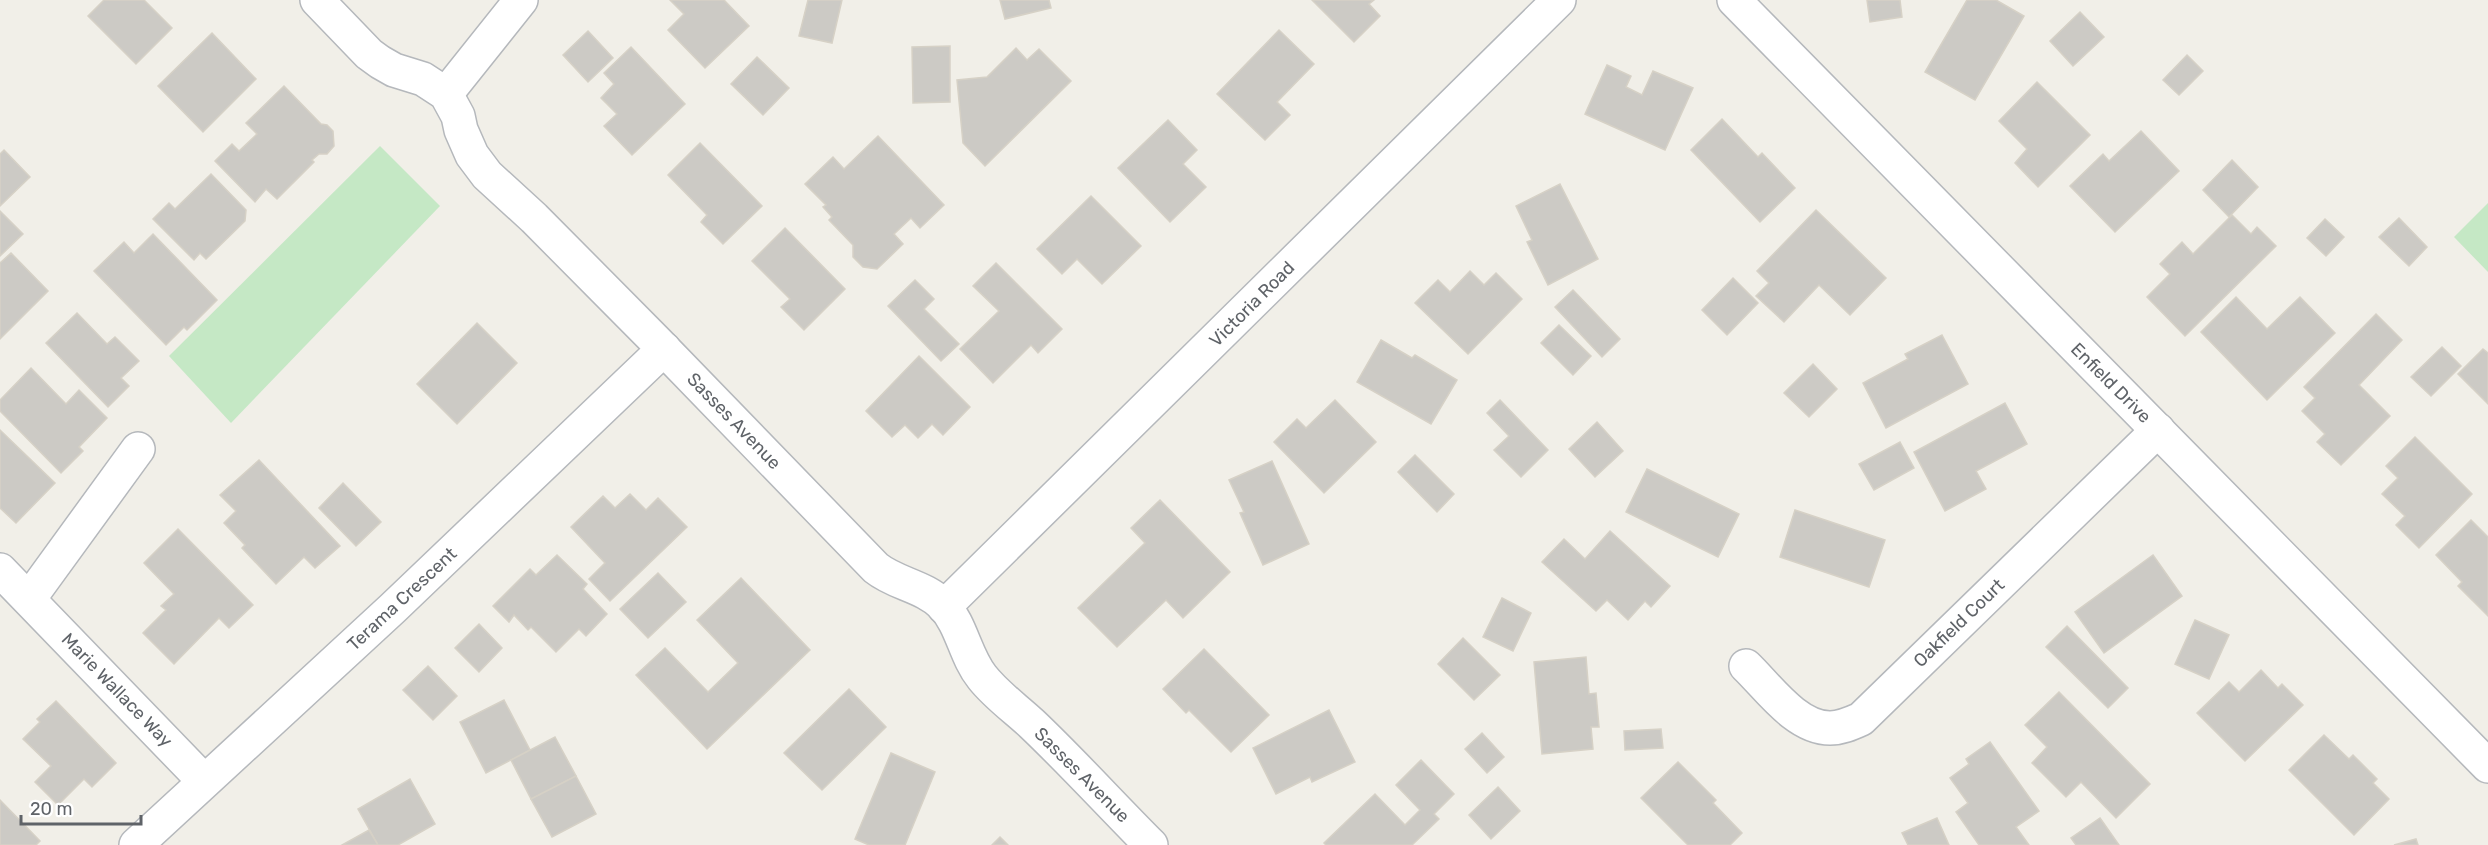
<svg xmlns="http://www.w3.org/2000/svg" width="2488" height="845" font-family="Rubik,sans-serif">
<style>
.green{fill:#c5e8c5}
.building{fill:#cccac5;stroke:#d6d1c6;stroke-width:1.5}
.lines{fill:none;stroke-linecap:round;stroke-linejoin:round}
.street-casing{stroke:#b5b8bc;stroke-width:36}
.street{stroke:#fff;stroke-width:33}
.labels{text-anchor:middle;stroke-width:4.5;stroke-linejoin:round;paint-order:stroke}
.street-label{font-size:18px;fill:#5f6368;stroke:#fff}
</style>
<rect width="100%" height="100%" fill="#f1efe8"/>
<g class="green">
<path d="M380,146L440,206L231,423L169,356Z"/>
<path d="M2488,203V272L2454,237Z"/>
</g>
<g class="building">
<path d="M104,0H144L172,28L136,64L88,16Z"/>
<path d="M670,0H724L749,26L705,68L668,30L684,14Z"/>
<path d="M808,0H842L832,43L799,36Z"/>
<path d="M1000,0H1049L1051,8L1005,19Z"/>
<path d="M1312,0H1374L1369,4L1380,16L1354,42Z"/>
<path d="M1867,0H1900L1902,17L1870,22Z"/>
<path d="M1967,0H1996L2024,16L1975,100L1925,72Z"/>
<path d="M2080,12L2104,37L2073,66L2050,41Z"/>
<path d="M1279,30L1314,64L1277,102L1290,115L1265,140L1217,94Z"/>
<path d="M588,31L613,58L588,82L563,55Z"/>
<path d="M212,33L256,79L203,132L158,86Z"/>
<path d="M950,46V102L913,103L912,47Z"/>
<path d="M631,47L685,104L632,155L604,126L617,114L601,98L614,84L604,73Z"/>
<path d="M1016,48L1027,60L1039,49L1071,81L985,166L963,143L957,80L987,77Z"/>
<path d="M2187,55L2203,71L2179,95L2163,80Z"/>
<path d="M757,57L789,88L763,115L731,84Z"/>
<path d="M1607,65L1631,76L1626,87L1642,95L1653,71L1693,88L1665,150L1585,114Z"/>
<path d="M2037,82L2090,135L2038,187L2015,163L2027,149L1999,121Z"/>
<path d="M284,86L321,124L327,125L333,131L334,146L327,154H319L312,160L314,162L277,199L266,189L255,202L215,161L232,144L239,151L257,134L246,123Z"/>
<path d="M1722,119L1758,157L1762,153L1795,188L1760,222L1691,150Z"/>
<path d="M1168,120L1197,150L1183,164L1206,187L1170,222L1118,168Z"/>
<path d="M2141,131L2179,171L2115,232L2070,186L2103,154L2109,161Z"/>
<path d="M878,136L944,205L920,228L911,218L894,234L903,244L877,269L863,267L853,257V245L829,220L832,217L823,207L826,205L805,184L833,157L844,169Z"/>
<path d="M700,143L762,206L723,244L701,222L707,215L668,175Z"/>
<path d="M4,150L30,177L0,206V154Z"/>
<path d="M2232,160L2258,187L2229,217L2203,190Z"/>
<path d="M211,174L246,210L245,221L206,259L200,253L194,260L153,219L169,203L175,209Z"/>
<path d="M1560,184L1598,259L1548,285L1527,242L1532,240L1516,206Z"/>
<path d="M1091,196L1141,246L1102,284L1077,259L1062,274L1037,249Z"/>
<path d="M1816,210L1886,278L1850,315L1819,285L1784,322L1756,296L1769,283L1757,271Z"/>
<path d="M0,211L23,234L0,256Z"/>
<path d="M2232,215L2251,234L2257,227L2276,246L2185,336L2147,297L2170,274L2160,264L2182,242L2193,254Z"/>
<path d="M2399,218L2427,247L2409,266L2379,237Z"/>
<path d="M2325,219L2344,237L2326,256L2307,238Z"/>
<path d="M785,228L845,289L804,330L781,307L790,299L752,261Z"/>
<path d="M153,234L217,300L187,330L184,327L166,345L94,271L124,242L134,253Z"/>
<path d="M11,253L48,291L0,339V263Z"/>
<path d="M996,263L1062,329L1038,353L1031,345L993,383L960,349L999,311L973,286Z"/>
<path d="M1470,271L1484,285L1496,273L1522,299L1468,354L1415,303L1438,280L1450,292Z"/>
<path d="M1733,278L1758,303L1727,335L1702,310Z"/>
<path d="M915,280L934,299L924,309L959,344L941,361L888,306Z"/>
<path d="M1573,290L1620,339L1602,357L1555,307Z"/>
<path d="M2236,297L2267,329L2300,297L2335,333L2267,400L2201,332Z"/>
<path d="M77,313L107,344L115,337L139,361L121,378L129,386L108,407L46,343Z"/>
<path d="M2376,314L2402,340L2359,385L2390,416L2341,465L2317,442L2325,434L2302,411L2315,398L2304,387Z"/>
<path d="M477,323L517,363L457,424L417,384Z"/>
<path d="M1559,325L1591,356L1573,375L1541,343Z"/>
<path d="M1942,335L1968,384L1886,428L1863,383L1908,359L1905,354Z"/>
<path d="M1381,340L1412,358L1415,355L1457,380L1431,424L1357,382Z"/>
<path d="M2442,347L2461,366L2431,396L2411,377Z"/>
<path d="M2483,349L2488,353V404L2458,374Z"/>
<path d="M919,356L970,407L943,435L932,424L918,438L905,425L892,437L866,411Z"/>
<path d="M1813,364L1837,389L1809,417L1784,393Z"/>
<path d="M31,368L66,404L79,390L107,418L79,447L83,451L61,473L0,411V400Z"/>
<path d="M1335,400L1376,442L1324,493L1274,442L1297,419L1306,428Z"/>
<path d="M1500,400L1548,450L1521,477L1494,450L1509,436L1487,413Z"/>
<path d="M2005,403L2027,444L1976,471L1986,489L1945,511L1914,452Z"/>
<path d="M1597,422L1623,451L1595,477L1569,449Z"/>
<path d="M0,430L55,483L16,523L0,508Z"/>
<path d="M2415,437L2472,494L2419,548L2396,525L2405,516L2382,494L2398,478L2386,466Z"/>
<path d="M1900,442L1914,468L1874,490L1859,464Z"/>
<path d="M1415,455L1454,494L1437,512L1398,472Z"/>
<path d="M259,460L340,546L315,568L304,557L276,584L242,548L245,545L224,523L236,511L220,495Z"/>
<path d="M1272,461L1309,544L1263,565L1240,513L1244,512L1229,480Z"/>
<path d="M1647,469L1739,514L1718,557L1626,512Z"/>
<path d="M343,483L381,522L356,546L319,508Z"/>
<path d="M630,494L646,510L658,498L687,527L610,601L589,579L605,563L571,527L603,496L615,508Z"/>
<path d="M1160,500L1230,572L1183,618L1166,600L1117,647L1078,608L1145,543L1131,528Z"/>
<path d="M1795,510L1885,540L1869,587L1780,557Z"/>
<path d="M2471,520L2488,537V616L2458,586L2462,582L2436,555Z"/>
<path d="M178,529L253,605L229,628L219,618L174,664L143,633L166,610L161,606L174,594L144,563Z"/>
<path d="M1610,531L1670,586L1651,607L1645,601L1628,620L1607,600L1596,611L1542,562L1564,539L1585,559Z"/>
<path d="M557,555L587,584L583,589L607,614L586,636L579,629L556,652L531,627L528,630L514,615L509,622L493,606L530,569L536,575Z"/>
<path d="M2153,555L2182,596L2104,653L2075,612Z"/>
<path d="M658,573L686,602L648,638L620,609Z"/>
<path d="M741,578L810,650L707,749L636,675L665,648L708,692L738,663L697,620Z"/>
<path d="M1502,598L1531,613L1513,651L1483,637Z"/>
<path d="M2195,620L2229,635L2209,679L2175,664Z"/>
<path d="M479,624L502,648L479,672L455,648Z"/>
<path d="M2067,626L2128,688L2108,708L2046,647Z"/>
<path d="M1463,638L1500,675L1474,700L1438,664Z"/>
<path d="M1204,649L1269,715L1231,752L1189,710L1186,713L1163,689Z"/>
<path d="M1586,657L1589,694L1596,693L1599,727H1591L1593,749L1542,754L1534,662Z"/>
<path d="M428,666L457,696L433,720L403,690Z"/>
<path d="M2261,670L2278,688L2282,684L2303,705L2245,761L2197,713L2229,682L2239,692Z"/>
<path d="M849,689L886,727L822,790L784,753Z"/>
<path d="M2059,692L2150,784L2116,818L2081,782L2066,797L2032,763L2047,747L2025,725Z"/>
<path d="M504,700L530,750L486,773L460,722Z"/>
<path d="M56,701L116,763L92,787L84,779L58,805L35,782L51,766L23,739L40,722L37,719Z"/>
<path d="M1329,710L1355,762L1312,782L1310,777L1276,794L1253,748Z"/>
<path d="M1661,729L1663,748L1625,750L1624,731Z"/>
<path d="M1482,733L1504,757L1487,773L1465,749Z"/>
<path d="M2324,735L2349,759L2353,755L2377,779L2373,783L2389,799L2354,835L2289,770Z"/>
<path d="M555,737L576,776L531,799L511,760Z"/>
<path d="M1990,742L2039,811L2016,827L2029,845H1979L1956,812L1968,803L1950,778L1969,764L1966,759Z"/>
<path d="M891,753L935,772L905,845H869L855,839Z"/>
<path d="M1421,760L1454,794L1434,814L1439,819L1412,845H1326L1324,843L1375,794L1405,825L1420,810L1396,785Z"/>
<path d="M1678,762L1716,800L1713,803L1742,833L1730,845H1688L1641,798Z"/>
<path d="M576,776L596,814L552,837L531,799Z"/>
<path d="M410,779L435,824L398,845H378L358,809Z"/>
<path d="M1498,787L1520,811L1491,839L1469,815Z"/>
<path d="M0,800L40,841L36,845H0Z"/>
<path d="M1937,818L1949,845H1908L1902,833Z"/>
<path d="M2100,818L2119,845H2076L2071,838Z"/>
<path d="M369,830L378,845H342Z"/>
<path d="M1000,837L1008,845H992Z"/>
<path d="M2416,839L2418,845H2394Z"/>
</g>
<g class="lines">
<defs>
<g id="street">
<path d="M317,0L369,54L380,62L394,70L423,79L446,94L458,116L461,130L472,155L487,175L534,218L656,341L876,568C896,584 924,586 943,605C962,625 965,656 982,677C996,695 1016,709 1032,724C1073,763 1111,805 1151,845"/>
<path d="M1734,0L2488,766"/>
<path d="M446,94L521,0"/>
<path d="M0,570L204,781"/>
<path d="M29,599L138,449"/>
<path d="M944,607L1559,0"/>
<path d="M1746,666C1768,687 1796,728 1830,728C1841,728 1850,724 1861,719L2158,430"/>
<path d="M136,845L393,608L664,349"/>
</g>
</defs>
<use href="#street" class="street-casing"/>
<use href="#street" class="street"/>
</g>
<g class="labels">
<g class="street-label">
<text transform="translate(1252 304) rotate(-45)" y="6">Victoria Road</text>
<text transform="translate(2111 383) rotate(45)" y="6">Enfield Drive</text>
<text transform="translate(734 421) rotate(46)" y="6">Sasses Avenue</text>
<text transform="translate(402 599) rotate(-43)" y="6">Terama Crescent</text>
<text transform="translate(1959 623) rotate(-44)" y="6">Oakfield Court</text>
<text transform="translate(117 690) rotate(46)" y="6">Marie Wallace Way</text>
<text transform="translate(1082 775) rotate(45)" y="6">Sasses Avenue</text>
</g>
</g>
<path d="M21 815v9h120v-9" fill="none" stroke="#5f6368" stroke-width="3"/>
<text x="30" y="815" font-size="18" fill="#5f6368" stroke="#ffffff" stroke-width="4.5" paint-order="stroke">20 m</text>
</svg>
